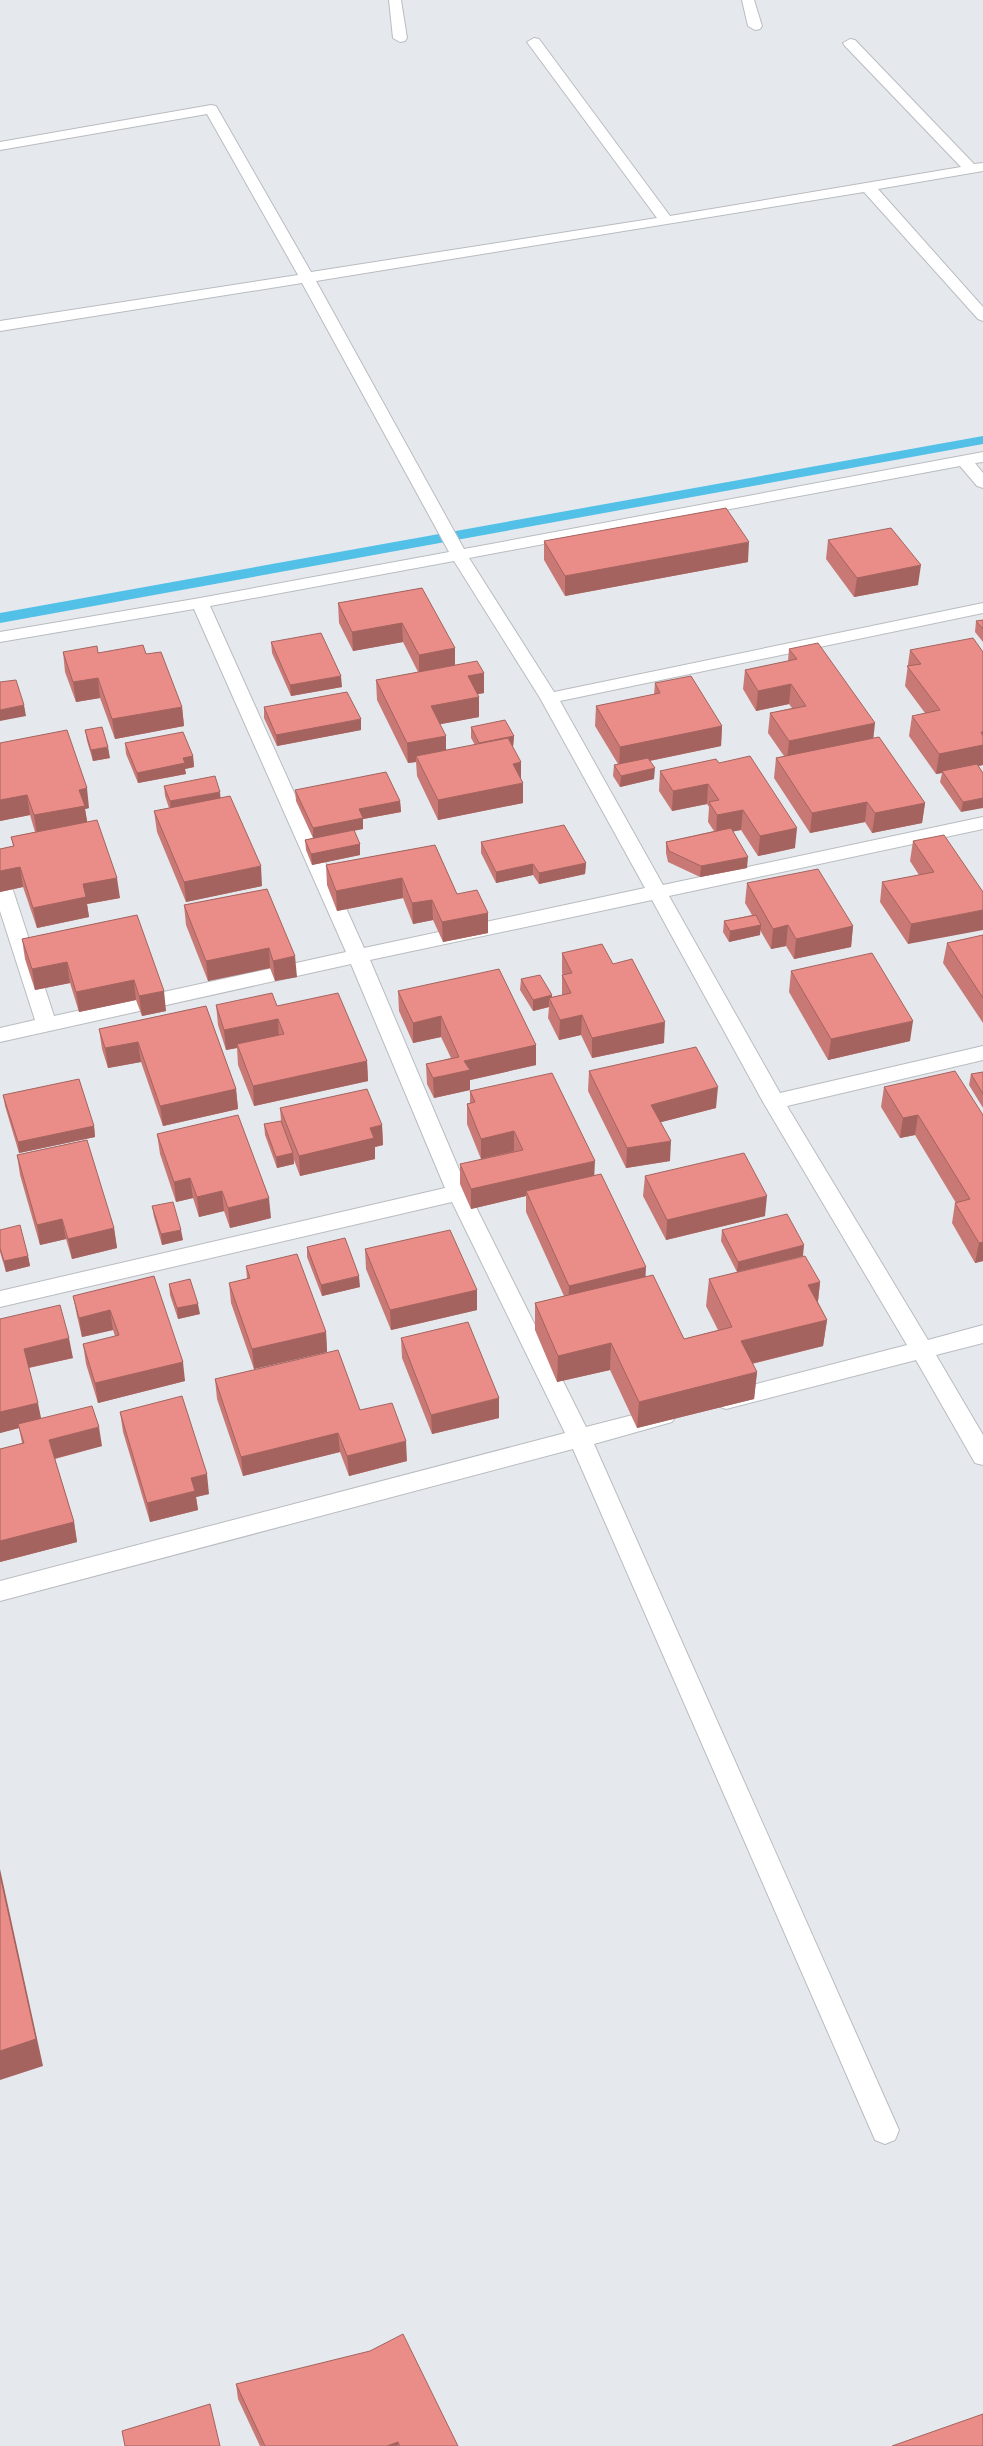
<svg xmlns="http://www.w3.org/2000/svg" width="983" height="2446" font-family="Montserrat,sans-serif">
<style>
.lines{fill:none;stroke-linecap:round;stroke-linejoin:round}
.stream{fill:#53c0e8;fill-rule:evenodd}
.minor-casing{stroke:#b8bcc0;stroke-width:2}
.minor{fill:#fff;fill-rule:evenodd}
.wall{fill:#c97975}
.shaded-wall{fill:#a4635f}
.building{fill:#ea8d88;stroke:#a4635f}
</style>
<rect width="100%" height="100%" fill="#e5e9ed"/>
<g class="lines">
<path class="stream" d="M983,436V444L0,623V613Z"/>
<defs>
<g id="minor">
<path d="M389,0H401L407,38L405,41L400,42L393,38Z"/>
<path d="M742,0H754L762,26L760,29L755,30L748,26Z"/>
<path d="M534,38L539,39L670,216L961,167L845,46L843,43L850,39L855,40L974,164L983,163V171L878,189L983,307V321L978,319L864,192L316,281L464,549L983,452V462L975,463L983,473V488L977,486L960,466L469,558L554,692L983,603V613L560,701L663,885L983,817V829L669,896L780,1093L983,1046V1060L787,1106L928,1340L983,1325V1343L936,1355L983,1435V1465L975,1463L916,1360L726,1409L718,1406L714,1400L718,1394L907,1345L763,1102L652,900L370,960L469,1193L586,1427L664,1407L672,1410L676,1416L672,1422L594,1444L899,2130L895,2140L885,2144L875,2140L573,1449L0,1601V1581L565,1433L452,1202L0,1307V1291L445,1188L351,964L0,1042V1028L35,1020L0,911V875L7,877L10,881L54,1016L346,952L194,609L0,642V632L200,598L449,552L302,283L0,331V321L298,275L207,114L0,150V142L211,105L216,106L311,272L657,218L527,42ZM454,561L540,698L645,888L364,948L210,606Z"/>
</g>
</defs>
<use href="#minor" class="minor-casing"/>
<use href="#minor" class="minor"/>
</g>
<g class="wall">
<path d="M828,540L918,585L854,597L826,559Z"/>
<path d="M544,541L748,562L565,596L544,560Z"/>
<path d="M422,588L455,665L484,673V693L478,694L479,717L440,724L446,750L475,745L471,738V727L514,736L513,747L521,779L523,803L438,820L417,776L416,762L408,763L377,700L376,680L418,672L403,642L353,651L339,623L338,603Z"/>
<path d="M983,620V642L975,632L976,621Z"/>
<path d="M271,642L342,687L291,696L272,653Z"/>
<path d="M789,649L873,738L925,803L922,823L872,833L865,822L810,833L774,778L776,758L784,756L768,733L770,713L792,708L789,704L756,711L743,689L745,670L788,661Z"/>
<path d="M910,650L983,652V765L978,766L961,812L940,782L942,773L936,774L909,736L912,716L925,713L905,686Z"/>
<path d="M63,652L146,654L182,707L184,726L115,739L100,698L76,702L65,672Z"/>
<path d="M655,683L722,726L721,746L650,761L654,779L620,787L613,776L614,765L618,764L595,726L596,706L654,695Z"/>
<path d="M264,707L361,730L277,746L264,718Z"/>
<path d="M85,730L110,758L93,761L87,741Z"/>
<path d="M0,743L89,808L85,809L87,822L120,898L87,904L89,917L37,928L23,887L0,892V849L13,846L11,837L35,832L30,815L0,821Z"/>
<path d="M125,743L193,756L194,767L185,769L186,774L138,783L126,754Z"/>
<path d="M719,763L795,848L758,856L741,830L733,831L747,868L700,877L668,862L666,853V842L714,831L708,822L709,807L707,804L672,811L659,791L660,771Z"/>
<path d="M164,786L221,798L262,886L186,902L157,832L154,811L169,808L165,796Z"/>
<path d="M295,790L400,801L401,812L363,819V829L354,830L360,844V855L312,865L306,850L305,840L313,838L296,801Z"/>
<path d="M913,841L983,892L908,944L880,902L882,882L919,875L910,861Z"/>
<path d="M481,842L586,863L585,874L539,884L533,875L496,883L481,853Z"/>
<path d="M435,845L457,894L488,933L443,942L433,920L413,924L403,898L337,911L327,885L326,865Z"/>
<path d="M747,883L853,926L851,947L794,959L786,946L771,949L760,930V935L729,942L723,932L724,921L752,915L745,903Z"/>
<path d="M267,889L297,977L275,981L270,968L208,981L186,925L184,905Z"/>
<path d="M137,915L166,1011L142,1016L136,1000L79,1012L70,983L35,990L25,959L22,939Z"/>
<path d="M983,935V1023L943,963L947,943Z"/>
<path d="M562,953L613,964L664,1043L592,1058L581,1035L559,1040L548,1018L549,1007L533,1011L520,990L521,979L552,997L562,995V975H563L562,973Z"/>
<path d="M791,971L910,1041L828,1060L789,992Z"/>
<path d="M398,991L536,1045V1065L470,1080V1090L434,1098L427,1084L426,1064L451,1058L441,1037L413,1043L399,1011Z"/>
<path d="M216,1005L277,1006L367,1061L368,1081L254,1106L238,1065L237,1048L226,1050L218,1025Z"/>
<path d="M206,1006L236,1089L238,1109L163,1126L141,1062L108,1068L102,1049L99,1029Z"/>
<path d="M589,1071L716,1108L661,1122L670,1161L626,1168L588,1091Z"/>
<path d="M983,1072V1108L969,1085L971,1074Z"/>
<path d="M884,1087L983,1115V1261L975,1263L952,1223L955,1203H956L915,1135L900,1138L881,1107Z"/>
<path d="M470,1091L594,1175L646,1277L684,1339L718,1330L706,1306L709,1279L820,1282L818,1302L827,1320L823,1346L752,1364L757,1372L754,1399L637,1428L610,1370L557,1382L535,1330V1303L564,1296L526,1212V1196L471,1209L460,1184V1164L514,1152L481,1159L467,1124V1104L470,1103Z"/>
<path d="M3,1095L94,1126L95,1137L19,1153L5,1106Z"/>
<path d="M280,1108L382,1125L383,1145L375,1147V1159L300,1176L294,1160V1164L277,1168L265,1135L264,1124L281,1121Z"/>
<path d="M157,1134L271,1218L230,1228L224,1211L199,1217L193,1198L176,1202L160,1154Z"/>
<path d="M17,1155L114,1228L117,1248L72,1259L66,1239L40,1245L20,1175Z"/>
<path d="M645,1176L765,1216L666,1240L643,1196Z"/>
<path d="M152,1206L183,1240L162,1245L154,1217Z"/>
<path d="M0,1230L28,1256L30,1266L6,1272L0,1252Z"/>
<path d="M722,1230L803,1256L737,1272L721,1241Z"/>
<path d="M307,1247L360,1287L322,1296L307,1257Z"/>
<path d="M365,1249L477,1290V1310L391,1330L366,1269Z"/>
<path d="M246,1266L326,1332L327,1352L254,1369L231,1303L229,1283L247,1279Z"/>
<path d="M154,1276L185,1381L98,1403L86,1364L83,1344L115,1336L113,1330L82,1337L77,1316L73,1296Z"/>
<path d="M169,1284L200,1314L178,1319L170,1295Z"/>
<path d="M0,1319L73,1358L29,1368L41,1419L102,1446L55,1459L74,1522L77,1542L0,1562V1449L22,1443L19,1428L0,1433Z"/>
<path d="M401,1338L499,1418L432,1434L402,1358Z"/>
<path d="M215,1379L360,1410L407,1461L349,1476L340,1452L243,1476L217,1399Z"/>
<path d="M120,1412L209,1494L196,1497L198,1510L150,1522L123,1432Z"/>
<path d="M236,2384L458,2446H260L238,2399Z"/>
</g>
<g class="shaded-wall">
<path d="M749,542L748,562L565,596V576Z"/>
<path d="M921,565L918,585L854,597L857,578Z"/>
<path d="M402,623L403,642L353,651L352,632Z"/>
<path d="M455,648V668L419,674V655Z"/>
<path d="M484,673V693L468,696V676Z"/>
<path d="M341,676L342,687L291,696L290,685Z"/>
<path d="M98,678L100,698L76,702L73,682Z"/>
<path d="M791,684L789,704L756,711L758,691Z"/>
<path d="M479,697V717L431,726V706Z"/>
<path d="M24,705L26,716L0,721V710Z"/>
<path d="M182,707L184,726L115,739L112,719Z"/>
<path d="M361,719V730L277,746L276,735Z"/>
<path d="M875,723L873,742L787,761L789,741Z"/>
<path d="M722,726L721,746L619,767L620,747Z"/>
<path d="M981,732H983V765L943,773L942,771V773L936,774L939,754Z"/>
<path d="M446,736V756H416V762L408,763L407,743Z"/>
<path d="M514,736L513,747L479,754V743Z"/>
<path d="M108,747L110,758L93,761L91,750Z"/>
<path d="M193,756L194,767L185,769L186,774L138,783L137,773L183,758Z"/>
<path d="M521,762V782L513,764Z"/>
<path d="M655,768L654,779L620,787L621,776Z"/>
<path d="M523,783V803L438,820V800Z"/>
<path d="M708,784L707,804L672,811L673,791Z"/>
<path d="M87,788L89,808L85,809L88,826L37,836L34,815L79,790Z"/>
<path d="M220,792L221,803L171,812L170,801Z"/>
<path d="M27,795L30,815L0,821V800Z"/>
<path d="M983,798V808L961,812L963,802Z"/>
<path d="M400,801L401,812L363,819V829L313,839V828L359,809Z"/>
<path d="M867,802L865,822L810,833L812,813Z"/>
<path d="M925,803L922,823L872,833L875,813Z"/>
<path d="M743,810L741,830L716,835L717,815Z"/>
<path d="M797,828L795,848L758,856L760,836Z"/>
<path d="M360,844V855L312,865L311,854Z"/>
<path d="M748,857L747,868L700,877L701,866Z"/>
<path d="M586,863L585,874L539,884V873Z"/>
<path d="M533,864V875L496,883V872Z"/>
<path d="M261,866L262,886L186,902L184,882Z"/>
<path d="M20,867L23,887L0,892V871Z"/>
<path d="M117,878L120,898L87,904L89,917L37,928L33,908L83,884Z"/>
<path d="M402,878L403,898L337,911L336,891Z"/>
<path d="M432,900L433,920L413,924L412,903Z"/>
<path d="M983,910V930L908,944L911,924Z"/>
<path d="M488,913V933L443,942L442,922Z"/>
<path d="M761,925L760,935L729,942L730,931Z"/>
<path d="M788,925L786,946L771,949L773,929Z"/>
<path d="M853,926L851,947L794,959L796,939Z"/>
<path d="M269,948L270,968L208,981L206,961Z"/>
<path d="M295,956L297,977L275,981L273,961Z"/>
<path d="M67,962L70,983L35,990L32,969Z"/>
<path d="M134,980L136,1000L79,1012L76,992Z"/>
<path d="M164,991L166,1011L142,1016L139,996Z"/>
<path d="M552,995V1005L549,998V1007L533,1011V1000Z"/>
<path d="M582,1015L581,1035L559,1040L560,1020Z"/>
<path d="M441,1016V1037L413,1043V1023Z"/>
<path d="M278,1019L279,1039L237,1044V1048L226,1050L224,1030Z"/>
<path d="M913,1021L910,1041L828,1060L831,1039Z"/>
<path d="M665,1022L664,1043L592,1058V1038Z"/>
<path d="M138,1042L141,1062L108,1068L105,1048Z"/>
<path d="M536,1045V1065L470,1080V1090L434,1098L433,1078L464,1061Z"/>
<path d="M367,1061L368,1081L254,1106L253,1086Z"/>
<path d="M718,1087L716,1108L650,1125L651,1105Z"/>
<path d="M236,1089L238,1109L163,1126L160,1106Z"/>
<path d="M918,1115L915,1135L900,1138L903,1118Z"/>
<path d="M382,1125L383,1145L375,1147V1159L300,1176L299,1156L370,1128Z"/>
<path d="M94,1126L95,1137L19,1153L18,1142Z"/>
<path d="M514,1131V1151L481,1159V1139Z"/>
<path d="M671,1141L670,1161L626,1168L627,1148Z"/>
<path d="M293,1153L294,1164L277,1168L276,1157Z"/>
<path d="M595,1161L594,1181L526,1191V1196L471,1209V1189Z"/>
<path d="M190,1178L193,1198L176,1202L174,1182Z"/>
<path d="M222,1191L224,1211L199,1217L197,1197Z"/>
<path d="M767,1196L765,1216L666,1240L667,1220Z"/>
<path d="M269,1198L271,1218L230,1228L228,1208Z"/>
<path d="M62,1219L66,1239L40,1245L37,1225Z"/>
<path d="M114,1228L117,1248L72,1259L68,1239Z"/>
<path d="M181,1230L183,1240L162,1245L161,1234Z"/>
<path d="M983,1242V1261L975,1263L979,1243Z"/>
<path d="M804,1245L803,1256L737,1272L738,1262Z"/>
<path d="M28,1256L30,1266L6,1272L4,1261Z"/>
<path d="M646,1267L645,1287L568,1306L569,1286Z"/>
<path d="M359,1276L360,1287L322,1296L321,1285Z"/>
<path d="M820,1282L817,1309L808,1285Z"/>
<path d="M477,1290V1310L391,1330L390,1310Z"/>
<path d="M198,1304L200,1314L178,1319L177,1308Z"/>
<path d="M110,1310L113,1330L82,1337L79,1318Z"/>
<path d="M827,1320L823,1346L738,1367L741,1341Z"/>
<path d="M326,1332L327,1352L254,1369L252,1349Z"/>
<path d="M69,1338L73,1358L27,1368L24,1349Z"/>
<path d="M611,1343L610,1370L557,1382L558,1356Z"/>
<path d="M183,1362L185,1381L98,1403L95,1383Z"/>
<path d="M757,1372L754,1399L637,1428L639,1402Z"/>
<path d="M499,1398V1418L432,1434L431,1415Z"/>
<path d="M38,1403L42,1423L18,1424L19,1428L0,1433V1412Z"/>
<path d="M99,1427L102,1446L53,1459L49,1440Z"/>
<path d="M338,1433L340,1452L243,1476L241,1457Z"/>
<path d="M406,1441L407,1461L349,1476L347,1456Z"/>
<path d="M207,1474L209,1494L196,1497L198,1510L150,1522L147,1503L191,1478Z"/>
<path d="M74,1522L77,1542L0,1562V1541Z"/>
<path d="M0,1869L43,2066L0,2080Z"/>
<path d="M398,2442V2446H387Z"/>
</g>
<g class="building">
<path d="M726,508L749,542L565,576L544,541Z"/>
<path d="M891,528L921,565L857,578L828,540Z"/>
<path d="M422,588L455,648L419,655L402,623L352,632L338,603Z"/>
<path d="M983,620V629L976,621Z"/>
<path d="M321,633L341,676L290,685L271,642Z"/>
<path d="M973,638L983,652V732H981L983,736V745L939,754L912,716L940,710L907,666L921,664L910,650Z"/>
<path d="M818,643L875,723L789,741L770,713L806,706L791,684L758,691L745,670L797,659L789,649Z"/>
<path d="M143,645L146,654L161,652L182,707L112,719L98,678L73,682L63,652L97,646L98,653Z"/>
<path d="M477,661L484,673L468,676L479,697L431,706L446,736L407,743L376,680Z"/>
<path d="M691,676L722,726L620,747L596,706L660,693L655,683Z"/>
<path d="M16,680L24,705L0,710V682Z"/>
<path d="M347,692L361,719L276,735L264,707Z"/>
<path d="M505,720L514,736L479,743L471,727Z"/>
<path d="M102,727L108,747L91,750L85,730Z"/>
<path d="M67,730L87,788L79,790L85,806L34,815L27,795L0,800V743Z"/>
<path d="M183,732L193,756L183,758L185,763L137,773L125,743Z"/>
<path d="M879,737L925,803L875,813L867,802L812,813L776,758Z"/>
<path d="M508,738L521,762L513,764L523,783L438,800L416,756Z"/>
<path d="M750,756L797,828L760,836L743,810L717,815L709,802L719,800L708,784L673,791L660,771L716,759L719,763Z"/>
<path d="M648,758L655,768L621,776L614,765Z"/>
<path d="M977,764L983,773V798L963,802L942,771Z"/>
<path d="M386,772L400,801L359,809L363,818L313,828L295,790Z"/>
<path d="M215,776L220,792L170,801L164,786Z"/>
<path d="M230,796L261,866L184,882L154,811Z"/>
<path d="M97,820L117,878L83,884L86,897L33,908L20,867L0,871V849L14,846L11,837Z"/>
<path d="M564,825L586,863L539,873L533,864L496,872L481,842Z"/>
<path d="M731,828L748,857L701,866L669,851L666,842Z"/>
<path d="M354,830L360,844L311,854L305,840Z"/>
<path d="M944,835L983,892V910L911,924L882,882L934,872L913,841Z"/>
<path d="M435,845L457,894L477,890L488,913L442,922L432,900L412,903L402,878L336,891L326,865Z"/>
<path d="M818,869L853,926L796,939L788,925L773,929L747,883Z"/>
<path d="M267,889L295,956L273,961L269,948L206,961L184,905Z"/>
<path d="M137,915L164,991L139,996L134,980L76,992L67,962L32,969L22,939Z"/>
<path d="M756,915L761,925L730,931L724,921Z"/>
<path d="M983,935V998L947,943Z"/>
<path d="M602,944L613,964L632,959L665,1022L592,1038L582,1015L560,1020L549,998L571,993L562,975L572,973L562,953Z"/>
<path d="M872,953L913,1021L831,1039L791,971Z"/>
<path d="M499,969L536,1045L464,1061L470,1070L433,1078L426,1064L459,1057L441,1016L413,1023L398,991Z"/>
<path d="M540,975L552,995L533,1000L521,979Z"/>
<path d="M272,993L277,1006L338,993L367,1061L253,1086L237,1044L284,1034L278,1019L224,1030L216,1005Z"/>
<path d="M206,1006L236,1089L160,1106L138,1042L105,1048L99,1029Z"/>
<path d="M696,1047L718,1087L651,1105L671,1141L627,1148L589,1071Z"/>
<path d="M955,1071L983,1115V1242L979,1243L955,1203L970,1199L918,1115L903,1118L884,1087Z"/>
<path d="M983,1072V1094L971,1074Z"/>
<path d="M552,1073L595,1161L471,1189L460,1164L523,1150L514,1131L481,1139L467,1104L475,1102L470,1091Z"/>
<path d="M79,1079L94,1126L18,1142L3,1095Z"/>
<path d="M367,1089L382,1125L370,1128L374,1138L299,1156L280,1108Z"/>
<path d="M238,1115L269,1198L228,1208L222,1191L197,1197L190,1178L174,1182L157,1134Z"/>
<path d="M281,1121L293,1153L276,1157L264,1124Z"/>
<path d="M87,1140L114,1228L68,1239L62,1219L37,1225L17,1155Z"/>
<path d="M744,1153L767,1196L667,1220L645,1176Z"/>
<path d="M601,1174L646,1267L569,1286L526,1191Z"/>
<path d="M173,1202L181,1230L161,1234L152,1206Z"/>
<path d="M787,1214L804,1245L738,1262L722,1230Z"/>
<path d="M20,1225L28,1256L4,1261L0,1248V1230Z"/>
<path d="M450,1230L477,1290L390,1310L365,1249Z"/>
<path d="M345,1238L359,1276L321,1285L307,1247Z"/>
<path d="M297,1254L326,1332L252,1349L229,1283L250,1278L246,1266Z"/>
<path d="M805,1256L820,1282L808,1285L827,1320L741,1341L757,1372L639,1402L611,1343L558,1356L535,1303L653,1275L684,1339L732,1327L709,1279Z"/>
<path d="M154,1276L183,1362L95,1383L83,1344L119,1335L110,1310L79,1318L73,1296Z"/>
<path d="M190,1279L198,1304L177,1308L169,1284Z"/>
<path d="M60,1305L69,1338L24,1349L38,1403L0,1412V1319Z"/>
<path d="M468,1322L499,1398L431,1415L401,1338Z"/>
<path d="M338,1350L360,1410L392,1403L406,1441L347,1456L338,1433L241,1457L215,1379Z"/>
<path d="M182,1396L207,1474L191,1478L195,1491L147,1503L120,1412Z"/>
<path d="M92,1406L99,1427L49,1440L74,1522L0,1541V1449L24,1443L18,1424Z"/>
<path d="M0,1875L36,2039L0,2051Z"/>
<path d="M403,2334L458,2446H400L398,2442L387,2446H265L236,2384L370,2351Z"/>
<path d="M210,2404L220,2446H125L122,2431Z"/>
<path d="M983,2414V2446H892Z"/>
</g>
</svg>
